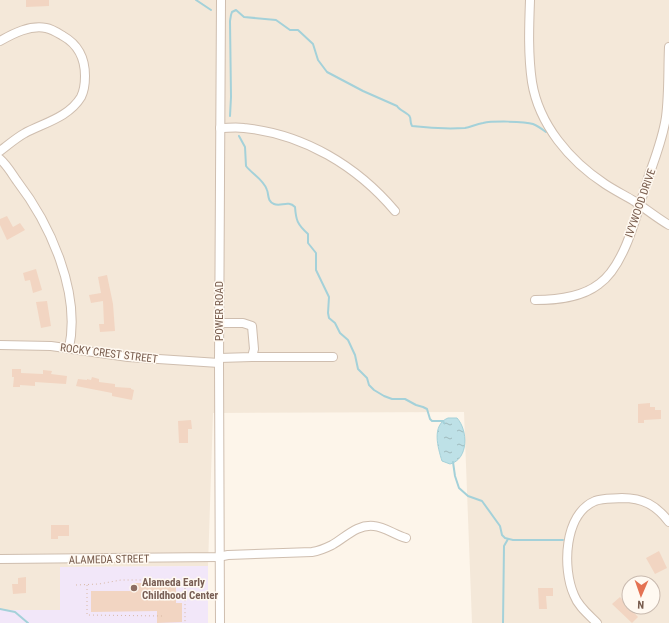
<svg xmlns="http://www.w3.org/2000/svg" width="669" height="623" font-family="'Roboto Condensed',sans-serif">
<style>
.residential{fill:#f4e8d9;fill-rule:evenodd}
.education{fill:#f2e7f9}
.water{fill:url(#water-ripples);stroke:#a4d1d9}
.lines{fill:none;stroke-linecap:round;stroke-linejoin:round}
.stream{stroke:#a4d1d9;stroke-width:2}
.building{fill:#f2d5c2}
.minor-casing{stroke:#cfbeaf;stroke-width:10}
.path{stroke:#d8b8a4;stroke-width:1;stroke-dasharray:1 3;stroke-linecap:butt}
.minor{stroke:#fff;stroke-width:8}
.education-dot{fill:#8d6e63;stroke:#fff9f1;stroke-width:1.5}
.labels{text-anchor:middle;stroke-width:3;stroke-linejoin:round;paint-order:stroke}
.street-label{font-size:11px;fill:#785c4d;stroke:#fff9f1}
.education-label{font-size:11px;font-weight:bold;fill:#785e54;stroke:#fff9f1;text-anchor:start}
</style>
<defs>
<pattern id="water-ripples" width="26" height="14" patternUnits="userSpaceOnUse"><rect width="26" height="14" fill="#bee1e7"/><path d="M2 4q2-2 4 0t4 0M15 11q2-2 4 0t4 0" fill="none" stroke="#9fbabd"/></pattern>
</defs>
<rect width="100%" height="100%" fill="#fdf5ea"/>
<path class="residential" d="M0,0H669V623H472L464,412L213,413L208,566L60,567V610H0ZM629,583H653V607H629Z"/>
<path class="education" d="M208,566V623H0V610H60V567Z"/>
<path class="water" d="M448,418H457C468,430 469,459 450,464L442,461C438,448 431,425 448,418Z"/>
<g class="lines">
<g class="stream">
<path d="M196,0L211,10"/>
<path d="M230,116L231,97L230,21L231,15L232,12L236,10L244,17L276,20L290,30H298L313,44L318,60L327,72L363,91L397,106C400,111 409,113 410,117C411,120 410,123 412,126C429,128 447,129 465,128C471,127 476,124 483,123C491,121 525,121 533,124C538,126 542,129 546,132"/>
<path d="M239,136L245,147L246,166C252,174 264,180 267,190C269,195 267,201 274,204C281,207 288,200 295,207C296,220 297,224 308,234V243L316,253V270L329,297L328,313L329,318L335,323L340,333L348,340L355,355L358,369L367,378L369,385L374,390L384,396L392,399H405L416,405L423,407L427,409L430,419L432,421H443L444,423"/>
<path d="M453,462L455,476L459,488L468,496L482,501L500,526L502,535L505,538L513,540H563"/>
<path d="M0,609L15,612L28,623"/>
<path d="M503,623L504,546L508,539"/>
</g>
</g>
<g class="building">
<path d="M26,0H49V6L26,7Z"/>
<path d="M7,216L13,227L20,223L25,230L7,240L0,225V219Z"/>
<path d="M36,269L42,290L33,293L30,280L25,281L23,273Z"/>
<path d="M107,275L113,304L115,331L100,332L99,324H104L103,301L91,303L89,295L101,293L98,277Z"/>
<path d="M47,301L51,326L41,328L36,302Z"/>
<path d="M12,369H21V373L43,374V370L52,371L51,374L67,376L66,384L35,382V386L20,385V387H13L14,377H12Z"/>
<path d="M92,377L99,379V382L115,384V387L131,388V389L134,390L132,400L112,396V393L76,386L78,379L87,380V379L91,380Z"/>
<path d="M650,403V407H655V410H661V419L644,420V423H638V404Z"/>
<path d="M191,420L192,429H188V443H179L178,421Z"/>
<path d="M51,525H69V536H58V539H51Z"/>
<path d="M659,551L667,568L655,574L646,558Z"/>
<path d="M26,577V593L13,594L12,584H18V578Z"/>
<path d="M164,581H176V603H182V622L157,623V611L91,612V591H134V583H164Z"/>
<path d="M538,588H553V596H546L547,609H539Z"/>
<path d="M620,597L638,617L632,623L612,604Z"/>
</g>
<g class="lines">
<defs>
<g id="minor">
<path d="M530,0C529,27 528,55 532,82C539,125 570,161 605,184C614,190 624,195 634,201C646,209 657,218 669,225"/>
<path d="M0,41C14,33 30,25 46,28C52,29 58,33 63,36C79,45 85,59 85,76C85,83 84,91 81,97C69,117 44,123 25,133C16,138 8,145 0,151"/>
<path d="M220,128C228,128 236,127 244,128C304,134 357,166 395,211"/>
<path d="M0,159C7,165 12,174 17,181C50,224 81,292 69,348"/>
<path d="M535,300C556,300 581,298 599,284C626,265 638,209 648,178C655,158 663,138 666,117C669,94 668,70 669,47"/>
<path d="M0,345L51,346L128,357L219,363"/>
<path d="M252,357H333"/>
<path d="M219,358L252,357L254,349L252,326L243,323H219"/>
<path d="M0,559L218,557L228,555L312,552C319,551 326,548 332,545C346,537 357,524 374,526C385,527 395,535 406,538"/>
<path d="M220,623L219,363L221,0"/>
<path d="M597,623C588,614 578,606 574,595C562,568 564,514 595,501C603,498 613,499 622,498C643,498 656,505 669,522"/>
</g>
</defs>
<use href="#minor" class="minor-casing"/>
<g class="path">
<path d="M76,585L99,584L121,580H183L185,584V623"/>
<path d="M87,585V615L163,616"/>
</g>
<use href="#minor" class="minor"/>
</g>
<circle class="education-dot" cx="134" cy="588" r="4"/>
<g class="labels">
<g class="street-label">
<text transform="translate(640 203) rotate(-71)" y="4">IVYWOOD DRIVE</text>
<text transform="translate(219 311) rotate(-90)" y="4">POWER ROAD</text>
<text transform="translate(109 353) rotate(7)" y="4">ROCKY CREST STREET</text>
<text transform="translate(109 559) rotate(-1)" y="4">ALAMEDA STREET</text>
</g>
<g class="education-label">
<text x="142" y="586">Alameda Early<tspan x="142" dy="13">Childhood Center</tspan></text>
</g>
</g>
<g transform="translate(641 595) rotate(182)"><circle r="19" fill="#fff9f1" stroke="#c9baaf"/>
<path d="M0-3L7 15L0 10L-7 15Z" fill="#e47252"/>
<text y="-6" font-size="11" font-weight="bold" text-anchor="middle" fill="#785c4d">N</text>
</g>
</svg>
